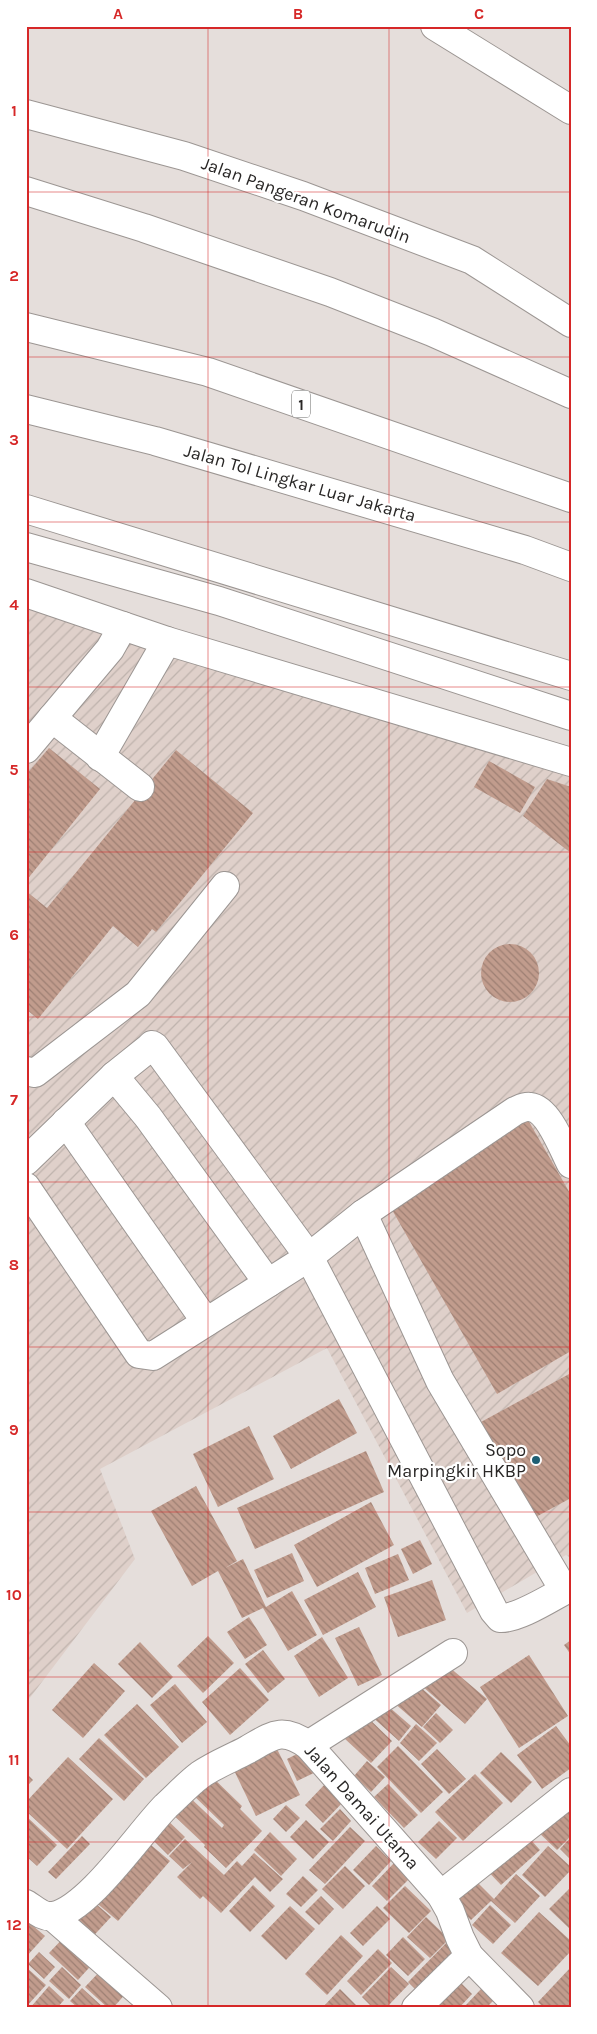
<svg xmlns="http://www.w3.org/2000/svg" width="597" height="2034" font-family="Karla,sans-serif">
<style>
.industrial{fill:url(#industrial-furrows)}
.building{fill:url(#building-back-hatch)}
.lines{fill:none;stroke-linecap:round;stroke-linejoin:round}
.minor-casing{stroke:#9c9693;stroke-width:30}
.highway-casing{stroke:#9c9693;stroke-width:30}
.minor{stroke:#fff;stroke-width:28}
.highway{stroke:#fff;stroke-width:28}
.grid{fill:none;stroke:#d62828;stroke-width:1;stroke-opacity:0.55}
.poi-dot{fill:#1e5f74;stroke:#fff;stroke-width:2}
.labels{text-anchor:middle;stroke-width:4.5;stroke-linejoin:round;paint-order:stroke}
.shield{fill:#fff;stroke:#696867;stroke-width:1}
.shield-label{font-size:16px;font-weight:bold;fill:#292726}
.street-label{font-size:18px;fill:#292726;stroke:#fff}
.poi-label{font-size:18px;fill:#292726;stroke:#fff;text-anchor:end}
.neatline{fill:none;stroke:#d62828;stroke-width:2}
.grid-label{font-size:16px;text-anchor:middle;font-weight:bold;fill:#d62828}
</style>
<defs>
<pattern id="industrial-furrows" width="10" height="10" patternUnits="userSpaceOnUse" patternTransform="scale(1.25)"><rect width="10" height="10" fill="#dfd0ca"/><path d="M-1 1l2-2M0 10L10 0M9 11l2-2" fill="none" stroke="#bfb3ad"/></pattern>
<pattern id="building-back-hatch" width="6" height="6" patternUnits="userSpaceOnUse" patternTransform="scale(1.25)"><rect width="6" height="6" fill="#c19c8d"/><path d="M-1 5l2 2M0 0l6 6M5-1l2 2" fill="none" stroke="#9d7f73"/></pattern>
</defs>
<rect width="100%" height="100%" fill="#e5dedb"/>
<path class="industrial" d="M26,594L571,756V1558L566,1555L467,1613L327,1348L100,1469L135,1559L26,1703Z"/>
<g class="building">
<path d="M49,748L100,789L26,881V775Z"/>
<path d="M176,750L253,813L156,932L152,929L138,947L113,926L38,1019L26,1009V891L47,908Z"/>
<path d="M489,761L535,787L520,813L474,787Z"/>
<path d="M547,779L571,787V853L523,816Z"/>
<circle cx="510" cy="973" r="29"/>
<path d="M528,1120L571,1195V1351L497,1394L387,1201Z"/>
<path d="M571,1373V1498L532,1519L481,1422Z"/>
<path d="M339,1399L357,1433L291,1469L273,1436Z"/>
<path d="M249,1426L274,1479L218,1507L193,1454Z"/>
<path d="M366,1451L384,1492L255,1549L237,1508Z"/>
<path d="M196,1486L237,1561L225,1568L243,1559L266,1607L292,1591L317,1635L288,1651L263,1608L242,1618L218,1571L192,1586L151,1511Z"/>
<path d="M371,1502L394,1545L317,1587L294,1545Z"/>
<path d="M420,1540L432,1564L413,1574L401,1549Z"/>
<path d="M292,1553L304,1581L267,1598L254,1570Z"/>
<path d="M398,1554L409,1580L375,1594L365,1568Z"/>
<path d="M358,1572L376,1607L323,1635L304,1600Z"/>
<path d="M432,1580L446,1620L398,1637L384,1597Z"/>
<path d="M249,1617L267,1645L245,1659L227,1632Z"/>
<path d="M359,1627L382,1675L358,1686L335,1638Z"/>
<path d="M208,1636L234,1663L203,1693L177,1666Z"/>
<path d="M322,1637L348,1678L319,1697L294,1656Z"/>
<path d="M571,1640V1655L564,1645Z"/>
<path d="M140,1642L173,1677L152,1698L118,1664Z"/>
<path d="M263,1650L285,1679L268,1693L245,1664Z"/>
<path d="M529,1655L568,1716L519,1748L480,1687Z"/>
<path d="M442,1661L487,1699L465,1724L421,1685Z"/>
<path d="M94,1663L125,1691L83,1738L52,1710Z"/>
<path d="M240,1668L269,1700L230,1735L202,1702Z"/>
<path d="M412,1680L441,1705L422,1727L393,1702Z"/>
<path d="M175,1684L207,1722L182,1743L150,1705Z"/>
<path d="M381,1700L411,1726L399,1741L369,1714Z"/>
<path d="M137,1704L179,1747L146,1778L104,1735Z"/>
<path d="M436,1713L453,1730L440,1743L423,1727Z"/>
<path d="M364,1714L392,1741L371,1763L343,1737Z"/>
<path d="M416,1724L437,1743L419,1761L400,1743Z"/>
<path d="M556,1726L571,1746V1768L542,1789L517,1755Z"/>
<path d="M99,1738L144,1779L124,1801L79,1759Z"/>
<path d="M273,1741L300,1795L256,1816L230,1762Z"/>
<path d="M398,1746L443,1792L421,1813L377,1767Z"/>
<path d="M307,1749L318,1771L297,1781L287,1759Z"/>
<path d="M437,1749L466,1779L449,1794L421,1764Z"/>
<path d="M501,1752L532,1782L511,1803L480,1773Z"/>
<path d="M68,1757L113,1799L67,1849L26,1811V1802Z"/>
<path d="M367,1761L385,1777L371,1792L354,1776Z"/>
<path d="M207,1772L242,1806L240,1809L262,1831L226,1868L204,1847L205,1845L167,1809L183,1791L222,1828L224,1825L189,1791Z"/>
<path d="M26,1773L33,1780L26,1787Z"/>
<path d="M475,1774L503,1803L463,1841L435,1812Z"/>
<path d="M327,1782L345,1800L323,1823L305,1805Z"/>
<path d="M388,1784L418,1815L404,1828L374,1797Z"/>
<path d="M286,1805L300,1818L286,1832L273,1819Z"/>
<path d="M340,1809L351,1821L333,1841L320,1829Z"/>
<path d="M571,1809V1836L557,1850L535,1829Z"/>
<path d="M162,1815L185,1837L168,1855L145,1832Z"/>
<path d="M26,1816L57,1845L37,1866L26,1856Z"/>
<path d="M306,1820L329,1842L313,1859L290,1837Z"/>
<path d="M439,1821L457,1838L436,1859L418,1842Z"/>
<path d="M350,1827L365,1841L325,1884L309,1870Z"/>
<path d="M522,1830L540,1850L501,1885L483,1866Z"/>
<path d="M270,1832L297,1859L281,1876L254,1850Z"/>
<path d="M82,1836L90,1844L56,1879L48,1872Z"/>
<path d="M571,1837V1860L560,1849Z"/>
<path d="M185,1839L224,1875L237,1861L242,1866L254,1853L283,1879L270,1892L255,1877L221,1913L203,1896L200,1899L177,1877L192,1862L183,1869L169,1856Z"/>
<path d="M145,1840L170,1861L118,1921L93,1900Z"/>
<path d="M376,1846L391,1861L369,1885L353,1870Z"/>
<path d="M548,1846L571,1867V1870L545,1897L522,1875Z"/>
<path d="M395,1862L411,1877L387,1901L372,1886Z"/>
<path d="M345,1866L365,1886L343,1909L322,1889Z"/>
<path d="M469,1874L494,1899L516,1874L540,1896L515,1923L491,1901L471,1920L447,1897Z"/>
<path d="M303,1876L318,1890L301,1907L286,1894Z"/>
<path d="M253,1885L275,1906L250,1932L229,1911Z"/>
<path d="M405,1886L431,1911L409,1933L383,1908Z"/>
<path d="M571,1887V1930L549,1909Z"/>
<path d="M87,1896L111,1917L85,1945L62,1923Z"/>
<path d="M321,1896L334,1909L319,1925L305,1912Z"/>
<path d="M490,1905L511,1925L493,1944L472,1925Z"/>
<path d="M290,1906L315,1929L286,1960L261,1936Z"/>
<path d="M377,1906L390,1919L363,1946L350,1933Z"/>
<path d="M539,1912L571,1941V1951L538,1986L501,1953Z"/>
<path d="M426,1917L449,1939L430,1958L407,1937Z"/>
<path d="M26,1920L45,1936L26,1957Z"/>
<path d="M69,1932L97,1959L78,1980L49,1953Z"/>
<path d="M341,1935L363,1956L327,1995L305,1974Z"/>
<path d="M403,1937L425,1959L408,1976L386,1955Z"/>
<path d="M450,1939L466,1954L423,1997L408,1982Z"/>
<path d="M378,1949L392,1963L361,1995L347,1981Z"/>
<path d="M39,1952L55,1967L44,1979L28,1964Z"/>
<path d="M26,1967L46,1985L26,2007Z"/>
<path d="M62,1967L81,1985L69,1999L49,1981Z"/>
<path d="M391,1967L409,1984L386,2008H373L362,1997Z"/>
<path d="M571,1967V2008H544L538,2002Z"/>
<path d="M103,1968L128,1991L113,2008H108L85,1987Z"/>
<path d="M458,1980L472,1994L459,2008H442L436,2003Z"/>
<path d="M49,1986L64,2000L57,2008H30Z"/>
<path d="M82,1988L104,2008H78L70,2001Z"/>
<path d="M340,1989L359,2008H322Z"/>
<path d="M481,1989L493,2001L486,2008H469L466,2005Z"/>
</g>
<g class="lines">
<defs>
<g id="minor">
<path d="M435,26L571,110"/>
<path d="M26,114L184,156L303,196L472,260L571,323"/>
<path d="M26,509L571,676"/>
<path d="M26,593L167,641L571,762"/>
<path d="M52,718L140,787"/>
<path d="M26,749L110,649L123,626"/>
<path d="M100,757L167,641"/>
<path d="M26,1071L35,1073L138,994L225,886"/>
<path d="M114,1076L149,1048L152,1045L155,1047L309,1257L494,1611L500,1618C519,1619 553,1596 571,1587"/>
<path d="M66,1122L206,1322"/>
<path d="M26,1161L114,1076L148,1117L268,1283"/>
<path d="M26,1187L139,1354L153,1356L309,1257L363,1214L515,1111C520,1109 525,1106 530,1107C549,1109 563,1149 571,1164"/>
<path d="M363,1214L440,1381L564,1590"/>
<path d="M308,1745L453,1653"/>
<path d="M441,1895L571,1792"/>
<path d="M26,1904C34,1909 43,1918 53,1916C89,1909 140,1832 166,1806C177,1796 188,1784 200,1775C214,1765 232,1758 247,1750C272,1736 281,1726 308,1745L441,1895L450,1911L460,1938L469,1956L520,2008"/>
<path d="M52,1916L158,2008"/>
<path d="M416,2008L469,1956"/>
</g>
<g id="highway">
<path d="M26,191L144,228L330,292L432,332L571,394"/>
<path d="M26,327L208,372L571,498"/>
<path d="M26,409L155,441L525,550L571,567"/>
<path d="M26,547L219,601L571,716"/>
</g>
</defs>
<use href="#minor" class="minor-casing"/>
<use href="#highway" class="highway-casing"/>
<use href="#minor" class="minor"/>
<use href="#highway" class="highway"/>
</g>
<path class="grid" d="M208,26V2008M389,26V2008M26,192H571M26,357H571M26,522H571M26,687H571M26,852H571M26,1017H571M26,1182H571M26,1347H571M26,1512H571M26,1677H571M26,1842H571"/>
<circle class="poi-dot" cx="536" cy="1460" r="5"/>
<g class="labels">
<rect class="shield" x="292" y="390.5" width="18" height="27" rx="4"/>
<g class="shield-label">
<text x="301" y="410">1</text>
</g>
<g class="street-label">
<text transform="translate(306 200) rotate(20)" y="6">Jalan Pangeran Komarudin</text>
<text transform="translate(300 483) rotate(16)" y="6">Jalan Tol Lingkar Luar Jakarta</text>
<text transform="translate(362 1807) rotate(48)" y="6">Jalan Damai Utama</text>
</g>
<g class="poi-label">
<text x="526" y="1456">Sopo<tspan x="526" dy="21">Marpingkir HKBP</tspan></text>
</g>
</g>
<rect width="597" height="2034" fill="none" stroke="#ffffff" stroke-width="55"/>
<rect x="28" y="28" width="542" height="1978" class="neatline"/>
<g class="grid-label">
<text x="118" y="19">A</text>
<text x="298" y="19">B</text>
<text x="479" y="19">C</text>
<text x="14" y="116">1</text>
<text x="14" y="281">2</text>
<text x="14" y="445">3</text>
<text x="14" y="610">4</text>
<text x="14" y="775">5</text>
<text x="14" y="940">6</text>
<text x="14" y="1105">7</text>
<text x="14" y="1270">8</text>
<text x="14" y="1435">9</text>
<text x="14" y="1600">10</text>
<text x="14" y="1765">11</text>
<text x="14" y="1930">12</text>
</g>
</svg>
